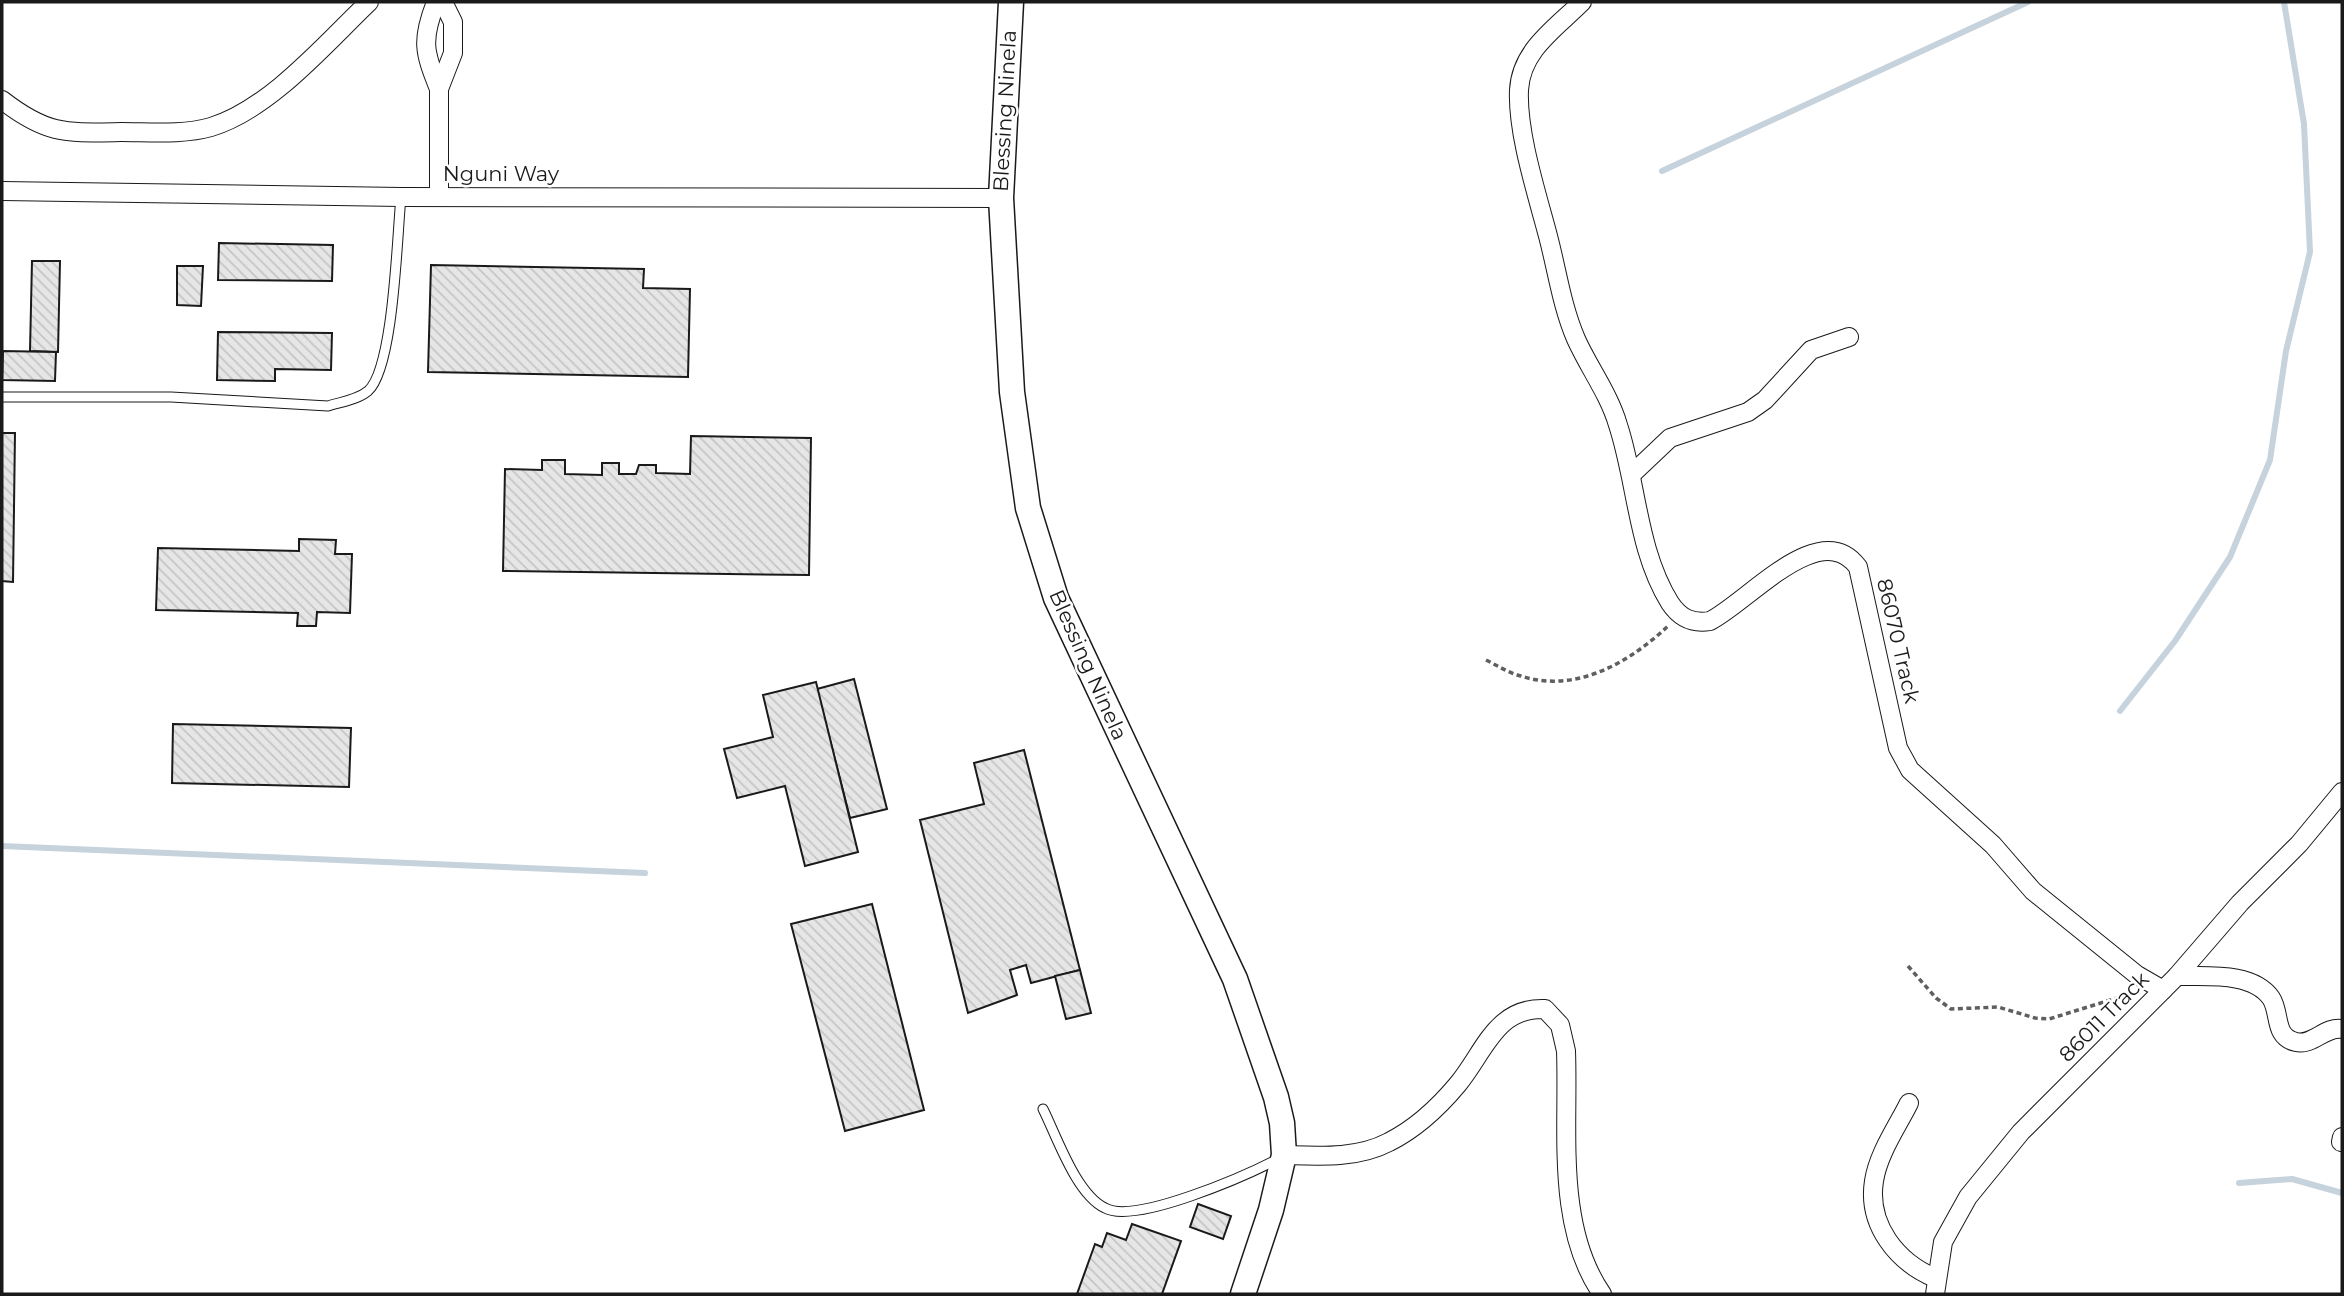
<svg xmlns="http://www.w3.org/2000/svg" width="2344" height="1296" font-family="Montserrat,sans-serif">
<style>
.lines{fill:none;stroke-linecap:round;stroke-linejoin:round}
.stream{stroke:#c6d2dc;stroke-width:6}
.building{fill:url(#building-back-hatch);stroke:#1a1a1a;stroke-width:2}
.lane-casing{stroke:#1a1a1a;stroke-width:11}
.street-casing{stroke:#1a1a1a;stroke-width:20}
.secondary-casing{stroke:#1a1a1a;stroke-width:27}
.path{stroke:#5f5f5f;stroke-width:3.5;stroke-dasharray:5 3.5;stroke-linecap:butt}
.lane{stroke:#fff;stroke-width:9}
.street{stroke:#fff;stroke-width:18}
.secondary{stroke:#fff;stroke-width:24}
.labels{text-anchor:middle;stroke-width:5;stroke-linejoin:round;paint-order:stroke}
.street-label{font-size:21px;fill:#1a1a1a;stroke:#fff}
</style>
<defs>
<pattern id="building-back-hatch" width="6" height="6" patternUnits="userSpaceOnUse" patternTransform="scale(1.75)"><rect width="6" height="6" fill="#e6e6e6"/><path d="M-1 5l2 2M0 0l6 6M5-1l2 2" fill="none" stroke="#c5c5c5"/></pattern>
</defs>
<rect width="100%" height="100%" fill="#fff"/>
<g class="lines">
<g class="stream">
<path d="M1662,171L2028,2"/>
<path d="M2120,711L2175,641L2230,557L2270,460L2286,351L2310,252L2304,124L2284,2"/>
<path d="M2,846L645,873"/>
<path d="M2239,1183L2292,1179L2342,1193"/>
</g>
</g>
<g class="building">
<path d="M219,243L333,245L332,281L218,280Z"/>
<path d="M32,261H60L58,352L30,351Z"/>
<path d="M431,265L644,269L643,288L690,289L688,377L428,372Z"/>
<path d="M177,266H203L201,306L177,305Z"/>
<path d="M218,332L332,333L331,370L275,369V381L217,380Z"/>
<path d="M3,351L56,352L55,381L2,380Z"/>
<path d="M2,433H15L13,582L2,581Z"/>
<path d="M691,436L811,438L809,575L503,571L505,469L542,470V460H565V474L602,475V463H619V474H636L639,465H656V473L690,474Z"/>
<path d="M299,539L336,540L335,554H352L350,613L317,612L316,626H297L298,613L156,610L158,548L299,551Z"/>
<path d="M854,679L887,809L850,818L817,689Z"/>
<path d="M816,682L858,852L805,866L785,786L737,798L724,749L773,737L763,695Z"/>
<path d="M173,724L351,728L349,787L172,783Z"/>
<path d="M1024,750L1080,970L1031,983L1026,965L1010,970L1017,995L968,1013L920,820L984,804L974,763Z"/>
<path d="M872,904L924,1110L845,1131L791,924Z"/>
<path d="M1080,970L1091,1013L1066,1019L1055,976Z"/>
<path d="M1198,1204L1231,1216L1223,1239L1190,1227Z"/>
<path d="M1132,1224L1181,1241L1162,1294H1077L1095,1244L1102,1247L1107,1233L1126,1240Z"/>
</g>
<g class="lines">
<defs>
<g id="lane">
<path d="M2,397H171L328,406C341,402 357,400 368,391C394,368 397,235 401,197"/>
<path d="M1043,1109C1057,1137 1076,1194 1105,1208C1135,1225 1247,1175 1278,1159"/>
</g>
<g id="street">
<path d="M436,2C421,40 424,52 439,89"/>
<path d="M1582,2C1556,28 1521,50 1519,90C1517,133 1537,194 1548,236C1557,270 1562,307 1576,339C1589,368 1609,394 1618,425C1637,483 1637,550 1670,603C1680,618 1692,624 1710,621C1748,602 1820,516 1858,567L1898,748L1910,770L1993,845L2033,891L2137,975L2163,990"/>
<path d="M2,100C47,135 66,133 121,132C150,132 183,135 211,127C270,109 325,44 369,2"/>
<path d="M2,191L401,197L1001,198"/>
<path d="M439,196V89L453,53V22L443,2"/>
<path d="M1632,474L1670,438L1748,412L1765,400L1811,350L1849,337"/>
<path d="M2177,976C2205,977 2252,971 2271,998C2281,1013 2273,1037 2296,1042C2313,1046 2325,1026 2342,1029"/>
<path d="M1909,1103C1897,1127 1878,1154 1874,1181C1867,1225 1897,1262 1935,1278"/>
<path d="M2341,1142L2342,1137"/>
<path d="M1284,1155C1318,1156 1357,1159 1389,1142C1417,1128 1438,1108 1458,1084C1485,1051 1496,1007 1545,1009L1560,1025L1566,1051C1569,1129 1555,1226 1602,1294"/>
<path d="M1935,1294L1943,1242L1968,1197L2021,1132L2177,976L2240,903L2299,844L2342,792"/>
</g>
<path id="secondary" d="M1011,2L1001,198L1012,392L1028,508L1056,598L1235,979L1276,1097L1282,1123L1284,1155L1271,1210L1243,1294"/>
</defs>
<use href="#lane" class="lane-casing"/>
<use href="#street" class="street-casing"/>
<use href="#secondary" class="secondary-casing"/>
<g class="path">
<path d="M1486,660C1498,666 1509,673 1521,676C1576,694 1630,662 1668,626"/>
<path d="M1908,966L1936,998L1951,1009L1998,1007L2035,1018L2049,1019L2133,993"/>
</g>
<use href="#lane" class="lane"/>
<use href="#street" class="street"/>
<use href="#secondary" class="secondary"/>
</g>
<g class="labels">
<g class="street-label">
<text transform="translate(1005 111) rotate(-87)" y="7">Blessing Ninela</text>
<text x="501" y="181">Nguni Way</text>
<text transform="translate(1898 641) rotate(77)" y="7">86070 Track</text>
<text transform="translate(1088 665) rotate(66)" y="7">Blessing Ninela</text>
<text transform="translate(2104 1017) rotate(-45)" y="7">86011 Track</text>
</g>
</g>
<rect width="2344" height="1296" fill="none" stroke="#1a1a1a" stroke-width="7"/>
</svg>
